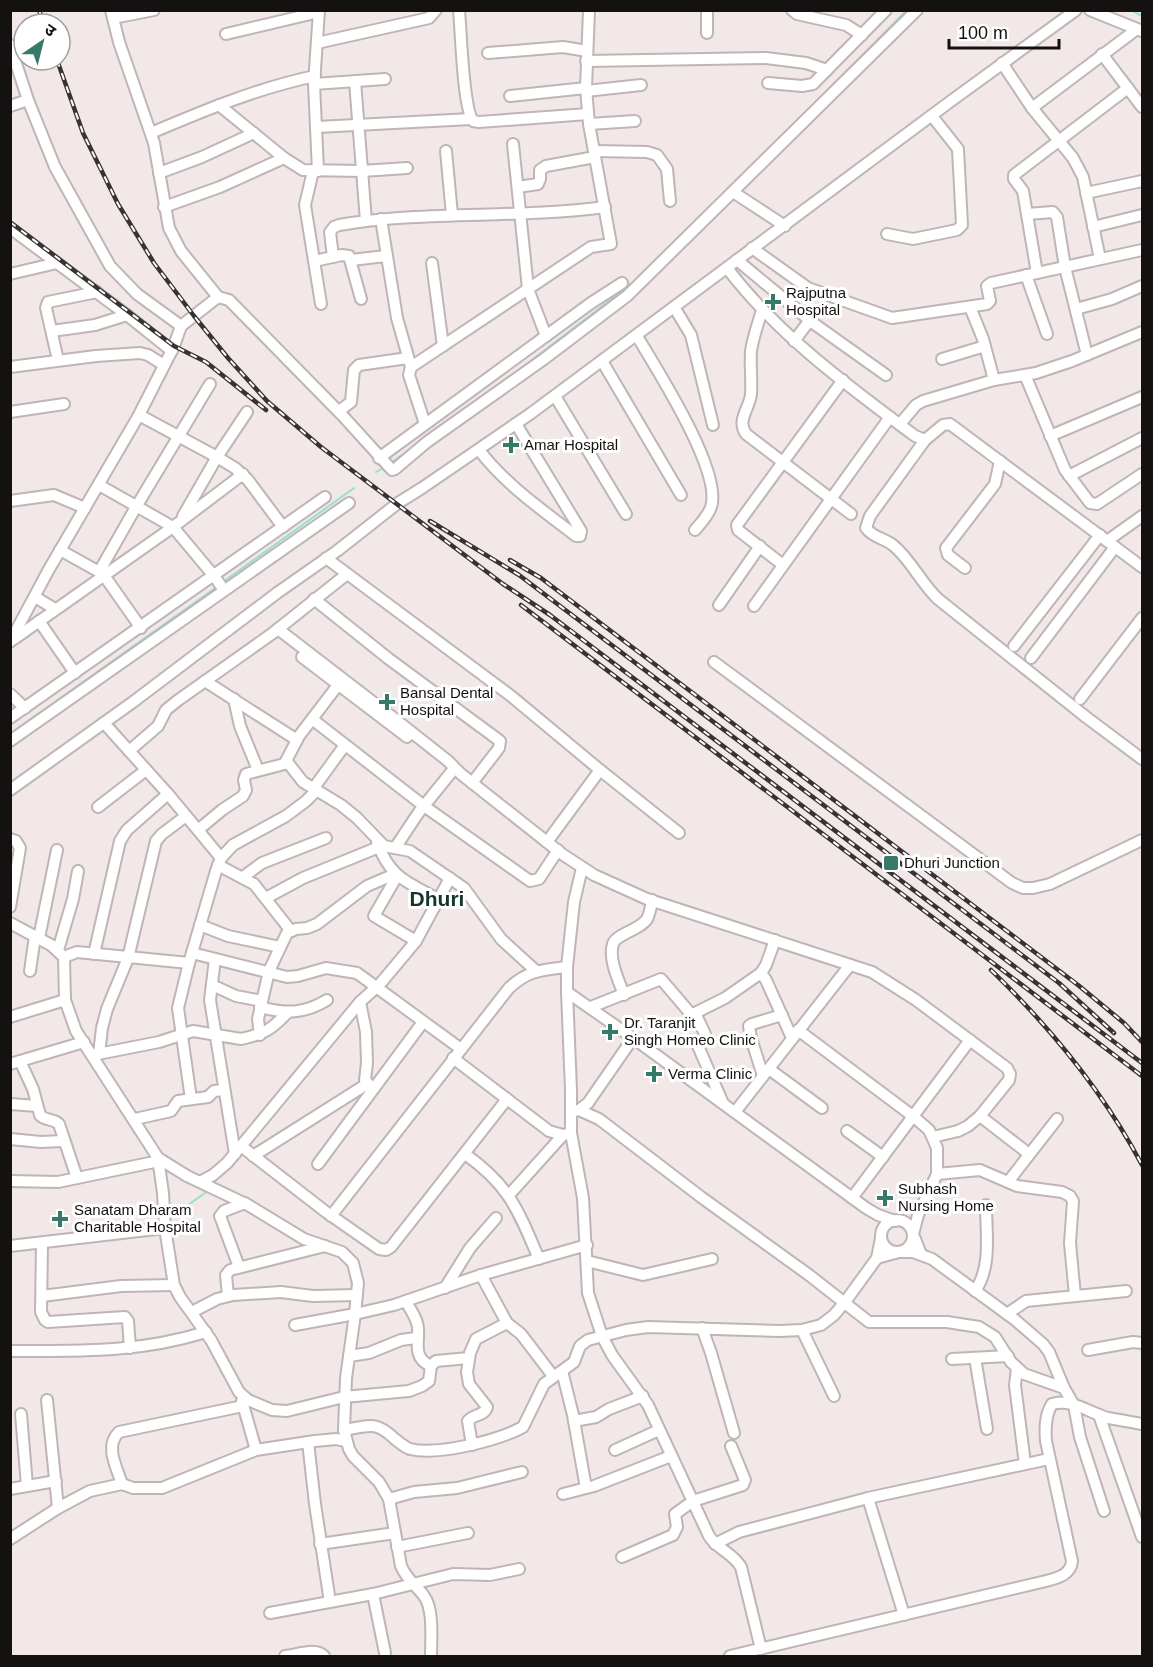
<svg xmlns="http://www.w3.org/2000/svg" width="1153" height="1667" font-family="Arial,'Noto Sans Devanagari',sans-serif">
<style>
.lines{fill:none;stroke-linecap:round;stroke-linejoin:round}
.stream{stroke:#93e2cd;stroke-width:2}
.minor-casing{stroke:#bfb5b5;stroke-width:14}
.minor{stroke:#fff;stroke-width:10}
.rail-casing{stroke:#383333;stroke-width:4.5}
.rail{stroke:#fff;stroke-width:2;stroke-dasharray:7;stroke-linecap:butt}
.poi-dot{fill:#387a6a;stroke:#fff;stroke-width:2}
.labels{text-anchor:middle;stroke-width:6;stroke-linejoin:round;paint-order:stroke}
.poi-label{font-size:15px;fill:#151111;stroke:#fff;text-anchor:start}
.district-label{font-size:21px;font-weight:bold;fill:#15352d;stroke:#fff}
</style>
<rect width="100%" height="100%" fill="#f2e8e8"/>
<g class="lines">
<g class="stream">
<path d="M1131,10L1142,16"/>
<path d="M780,138L907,10"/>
<path d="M511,376L635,281"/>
<path d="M389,464L412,448"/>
<path d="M376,472L385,467"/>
<path d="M223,582L354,488"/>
<path d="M10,734L218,586"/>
<path d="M169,1218L208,1191"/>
</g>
<defs>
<g id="minor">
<path d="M111,10L119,42L154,143L169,228L181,251L218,297"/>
<path d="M459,10C461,31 463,108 473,121L479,122L588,114"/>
<path d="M707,10V33"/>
<path d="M792,10L797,14L846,25L862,35"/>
<path d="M1090,10L1142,31"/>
<path d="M113,18L154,10"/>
<path d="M226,34L319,12"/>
<path d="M317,43L429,18L436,10"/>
<path d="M10,45L28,100L55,167L110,266L137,294L181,326"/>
<path d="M488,53L563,47L587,51"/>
<path d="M1102,54L1142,107"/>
<path d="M586,61L766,58L806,63L827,70"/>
<path d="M1002,63L1032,108L1073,158L1083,177L1100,259"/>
<path d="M355,81L366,221"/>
<path d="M768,83L802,86L813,84L886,10"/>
<path d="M314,84L385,79"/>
<path d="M586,91L641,85"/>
<path d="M510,96L586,88"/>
<path d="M219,105L284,158L303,170L362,171L407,168"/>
<path d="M10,106L28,100"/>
<path d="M1032,108L1137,29"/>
<path d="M589,124L635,121"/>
<path d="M317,127L471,119"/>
<path d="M151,133C205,110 258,88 315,76"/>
<path d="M513,144L528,289L546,336"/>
<path d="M446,151L452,215"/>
<path d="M594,151L647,152L657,155L667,169L670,201"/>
<path d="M313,171L305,205L321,304"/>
<path d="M318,171L314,84L319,10"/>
<path d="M159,173L202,157L254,133"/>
<path d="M518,187L538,184L540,179V170L546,166L595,157"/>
<path d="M733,192L785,226"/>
<path d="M1086,193L1142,181"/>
<path d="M164,207L220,187L284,158"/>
<path d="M1027,214L1053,212L1057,217L1065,267L1087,355"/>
<path d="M381,219L397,318L411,367"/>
<path d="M1093,227L1142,215"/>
<path d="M10,228L127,315L172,351"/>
<path d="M887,234L913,239L957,230L962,225L958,149L932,116"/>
<path d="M752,248L808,288L892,318L987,304L990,301L987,286L991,283L1142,250"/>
<path d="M333,257L330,232L334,227L339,225C427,210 517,219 605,207"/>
<path d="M351,260L386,256"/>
<path d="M737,260L813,323L886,375"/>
<path d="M314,261L342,255L349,256L361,299"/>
<path d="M432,263L443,346"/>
<path d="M727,268C778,335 848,386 915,436L925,440L943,425L950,424L1142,567"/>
<path d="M1037,273L1023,191L1014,179V175L1128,88"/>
<path d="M10,274L57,263"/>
<path d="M1026,275L1047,334"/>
<path d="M674,307L691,335L713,425"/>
<path d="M970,307L983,339L994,380"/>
<path d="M1076,309L1112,299L1142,286"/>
<path d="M762,310C758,324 753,337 751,351C750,365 752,380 751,394C750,408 736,420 746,434L851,514"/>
<path d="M52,331L95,325L127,315"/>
<path d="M637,336C656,368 723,472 711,507C708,516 701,523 695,530"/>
<path d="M794,341L810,320"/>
<path d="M942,359L985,346"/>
<path d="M58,360L46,308L48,302L97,292"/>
<path d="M602,361L681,495"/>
<path d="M10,367L96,356L140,353L148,355L164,365"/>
<path d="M1025,375L1065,470L1090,503L1097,504L1142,474"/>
<path d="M555,396L626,514"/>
<path d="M339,411L351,402L354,370L359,365L408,358"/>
<path d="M10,412L64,404"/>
<path d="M139,415L217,457L235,468L248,480L283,527"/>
<path d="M425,424L409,375L411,367L591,247L611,244L589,124L586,88L589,10"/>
<path d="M900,424L916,405L923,401L994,380L1036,373L1072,361L1142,332"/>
<path d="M1050,436L1142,397"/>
<path d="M925,440L870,516L866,528C873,538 885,538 894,546C911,560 921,583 938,599L1086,717L1142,759"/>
<path d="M479,450C506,485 541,509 576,536H580L581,531L516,424"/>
<path d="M379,458L591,303L622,283"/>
<path d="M1069,476L1142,438"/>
<path d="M99,485L173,527L214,576L224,590"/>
<path d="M10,501L54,495L85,508"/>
<path d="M183,516L217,457L247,412"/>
<path d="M1107,541L1142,516"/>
<path d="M60,550L103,574L141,628"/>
<path d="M326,558L511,696L600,770L547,842"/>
<path d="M783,565L738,530L737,525L843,380"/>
<path d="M965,568L948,555L946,548L995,484L1000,461"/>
<path d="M99,572L136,507L210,384"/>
<path d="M35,597L55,609"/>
<path d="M314,599L389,659L500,741L499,748L472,783"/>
<path d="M719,605L760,546"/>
<path d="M754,606L890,417"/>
<path d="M39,621L75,673"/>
<path d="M278,629L391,716L448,761L461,774L562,854L594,875L647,899L872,972L916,1000L1007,1068L1010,1074L1009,1080L980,1116L968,1126L958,1131L933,1137"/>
<path d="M14,639L173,527L243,474"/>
<path d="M10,642L48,571L139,415L174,346L181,326L218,297L229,300L342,415L392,470L395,469L427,442L544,359L627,296L917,10"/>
<path d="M1014,646L1100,535"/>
<path d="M302,657L407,737"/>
<path d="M1031,658L1115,547"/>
<path d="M714,662L1012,883L1023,888H1033L1050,884L1142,840"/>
<path d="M205,681L297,740"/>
<path d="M10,694L25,708"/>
<path d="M234,699L240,726L258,770"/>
<path d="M1080,699L1142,618"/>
<path d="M10,718L325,497"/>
<path d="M312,719L424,806L530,881L539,879L558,850"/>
<path d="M104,723L168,794L221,858"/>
<path d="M10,741L349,503"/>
<path d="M129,751L158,726L166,710L177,701L273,633L347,574"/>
<path d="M285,763L299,736L338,685"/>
<path d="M600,770L679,833"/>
<path d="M313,789L345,745"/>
<path d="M10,790L133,702L277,593L337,551L398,503L422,488L530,414L951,101L1076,10"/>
<path d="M98,807L146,770"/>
<path d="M198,830L222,810L243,796L246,790L244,780L246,774L288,763L303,782L341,805L357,818L384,846L410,851L464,888L501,939L536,971"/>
<path d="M10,839L16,841L20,848L10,907"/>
<path d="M377,842C390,878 407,882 438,899"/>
<path d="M395,848L419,812L453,770"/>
<path d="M218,865L254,884L291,931"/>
<path d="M582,868L574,902L567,967V992L571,1090V1133L583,1198L588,1293L602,1336L612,1355L648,1405L709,1536C718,1550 733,1553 741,1567L761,1649"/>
<path d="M397,876L374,916L416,941"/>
<path d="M243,877L262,863L326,838"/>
<path d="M266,898L303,878L379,847"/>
<path d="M10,923L51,945L64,957L65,1000L76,1031L158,1158L187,1176L248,1205L304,1239L342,1252L353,1263L358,1283L355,1314L346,1378L344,1430L349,1449L353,1456L379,1482L389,1499L401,1566C407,1580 416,1585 424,1596C434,1609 431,1641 431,1656"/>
<path d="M200,925L228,936L280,947"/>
<path d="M39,938L57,850"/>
<path d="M58,950L73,899L78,871"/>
<path d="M192,953L287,977L298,976L326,968L357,973L461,1049"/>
<path d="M94,954L120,841L127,830L168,794"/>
<path d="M64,957L77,952L189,963"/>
<path d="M215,959L210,1000L235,1154"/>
<path d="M30,971L35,936"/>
<path d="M761,973L766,980L792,1038"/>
<path d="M212,985L236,996L262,1001"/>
<path d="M567,992L633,1038L866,1208L878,1215L895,1221"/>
<path d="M624,995C619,981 608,959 613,944C616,934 640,930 647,919C650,913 651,907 652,900"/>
<path d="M360,1002L366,1032L367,1063L365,1080L371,1087"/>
<path d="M260,1007C286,1014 304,1014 327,1000"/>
<path d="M591,1007L661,979L690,1013H695L725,998L761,973L766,965L775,940"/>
<path d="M695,1013L705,1034V1038L699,1042L698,1046L722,1101"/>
<path d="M10,1017L65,1000"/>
<path d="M798,1030L914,1117L929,1130L937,1148V1174L918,1215L913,1234L921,1254"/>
<path d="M260,1035L258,1019L269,971L287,933L296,929L307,928L317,924L367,886L395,874"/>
<path d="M99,1054L102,1028L107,1009L128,958L156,841L162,834L186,816"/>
<path d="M93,1055L159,1042L193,1031L241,1039C264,1034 271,1030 287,1013"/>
<path d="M453,1058L549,1131L563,1135L571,1133"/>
<path d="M20,1061L33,1089L40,1115C45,1121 53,1118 59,1124L77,1178"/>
<path d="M10,1064L84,1042"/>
<path d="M769,1069L822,1108"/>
<path d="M763,1076L751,1038L749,1026L752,1024L782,1015"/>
<path d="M191,1099L178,1008L189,963L216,871L221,858L233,845L286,816L306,801L316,791"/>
<path d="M10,1104L37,1106"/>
<path d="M579,1110L599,1119L701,1197L809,1275L869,1322H947L979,1327L995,1337L1011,1362L1024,1374L1064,1388"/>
<path d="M575,1111L579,1110L588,1103L633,1038"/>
<path d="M735,1112L850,965"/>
<path d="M980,1116L1029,1154"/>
<path d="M135,1119L171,1111L178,1101L208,1097L214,1091L224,1090"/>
<path d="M847,1131L883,1157"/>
<path d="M10,1139L41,1142L63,1141"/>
<path d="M241,1146L326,1212L379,1249L386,1250L391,1247L507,1099"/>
<path d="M465,1154C510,1186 518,1210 539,1259"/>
<path d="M253,1156L367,1084"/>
<path d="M158,1158L163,1193L165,1228L174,1285L180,1297L211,1340L239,1392L248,1400L272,1410L287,1411L344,1397L409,1391L422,1386L429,1381L431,1366L436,1361L469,1358"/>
<path d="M318,1164L423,1022"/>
<path d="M937,1174L980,1170L1017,1186L1062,1192L1070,1196L1073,1201L1070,1243L1075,1296"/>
<path d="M10,1181L58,1182L159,1161"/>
<path d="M200,1182L213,1175L227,1163L360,1002L380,984L416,941L450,878"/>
<path d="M1008,1182L1057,1119"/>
<path d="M509,1195L563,1135"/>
<path d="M852,1198L970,1040"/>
<path d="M331,1216L509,988C528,970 542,970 567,967"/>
<circle cx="897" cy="1236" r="16"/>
<path d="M42,1243L41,1312L45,1320L48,1322L125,1317L128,1321L130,1348"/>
<path d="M10,1246L165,1228"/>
<path d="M877,1258L899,1252H913L932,1259L1014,1319L1043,1344L1049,1352L1064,1388L1074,1405L1080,1437L1104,1511"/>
<path d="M587,1261L643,1275L712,1259"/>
<path d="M239,1267L220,1216L224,1211L245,1203"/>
<path d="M481,1275L507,1323L521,1334L553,1376"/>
<path d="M445,1288L470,1248L496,1218"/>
<path d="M975,1291C992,1267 986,1233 986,1205"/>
<path d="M42,1296L121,1286L174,1285"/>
<path d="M228,1296L226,1275L230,1270L325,1246"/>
<path d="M406,1301C409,1308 415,1315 417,1323C422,1336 409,1357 431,1366"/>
<path d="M192,1312L217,1299L233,1295L281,1292L313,1296L357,1295"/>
<path d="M1007,1314L1026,1301L1126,1291"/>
<path d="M295,1325L355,1314L394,1305L481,1275L587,1245"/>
<path d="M702,1328L711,1353L734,1433"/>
<path d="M802,1330L834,1396"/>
<path d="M1088,1350L1133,1342L1142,1343"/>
<path d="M10,1351C80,1351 138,1353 206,1332"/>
<path d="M349,1356L369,1353L401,1340L416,1338"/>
<path d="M975,1358L987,1429"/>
<path d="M952,1359L1008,1356"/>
<path d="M1017,1368L1015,1385L1025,1464"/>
<path d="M562,1371L573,1415L586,1488"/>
<path d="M47,1400L58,1508"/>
<path d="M242,1401L256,1450"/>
<path d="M21,1414L27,1486"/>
<path d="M1099,1415L1142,1537"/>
<path d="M574,1421L596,1417L609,1409L643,1396"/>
<path d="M344,1430C369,1426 375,1420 395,1439C400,1443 404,1447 410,1449C438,1456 499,1440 523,1427L544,1384L574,1362L580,1346L588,1340L626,1330L648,1327L779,1331L802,1330L821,1325L834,1315L845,1302L877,1258L881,1238"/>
<path d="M308,1442L315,1504L330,1602"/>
<path d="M472,1445L468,1421C473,1414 485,1416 487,1407L469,1384L467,1372L470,1353L476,1339L507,1323"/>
<path d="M615,1450L659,1430"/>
<path d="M122,1484C117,1468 104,1446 119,1432L243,1406"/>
<path d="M10,1489L56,1481"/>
<path d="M563,1494L594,1486L671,1456"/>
<path d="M868,1498L904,1615"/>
<path d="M389,1499L414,1492L457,1488L522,1472"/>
<path d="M10,1539L58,1508L90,1491L122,1484L133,1488H162L256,1450L315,1441L336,1439L346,1441"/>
<path d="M320,1544L395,1533"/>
<path d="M715,1544L739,1532L868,1498L1049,1459"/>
<path d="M397,1547L468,1533"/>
<path d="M622,1557L673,1535L677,1527L675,1514L693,1501L743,1485L745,1480L731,1446"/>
<path d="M373,1594L385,1653"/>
<path d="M270,1613L373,1594L453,1574L490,1575L519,1569"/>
<path d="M285,1656C297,1655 315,1647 324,1656"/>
<path d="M730,1656L1046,1581C1057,1578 1071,1575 1072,1561L1046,1441C1045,1428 1045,1415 1052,1404C1071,1398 1090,1413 1108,1418C1120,1420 1131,1422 1142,1424"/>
</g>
</defs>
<use href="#minor" class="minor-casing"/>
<use href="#minor" class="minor"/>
<defs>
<g id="rail">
<path d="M39,10L44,24"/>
<path d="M57,60L83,133L118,204L154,263L194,316L228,358L267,401L321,447L503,584L550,615L1142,1063"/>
<path d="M10,222L174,346L206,362L266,410"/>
<path d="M430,521L519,575L1059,983L1114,1033"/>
<path d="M510,560L541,578L1078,985L1124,1023L1142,1042"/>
<path d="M521,605L1142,1076"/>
<path d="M991,970C1050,1027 1104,1093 1142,1165"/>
</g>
</defs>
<use href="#rail" class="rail-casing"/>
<use href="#rail" class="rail"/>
</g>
<g class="poi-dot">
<path d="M770 293h6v6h6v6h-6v6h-6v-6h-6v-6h6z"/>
<path d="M508 436h6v6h6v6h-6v6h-6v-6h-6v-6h6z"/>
<path d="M384 693h6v6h6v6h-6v6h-6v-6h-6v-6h6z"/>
<rect x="883" y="855" width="16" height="16" rx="3"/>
<path d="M607 1023h6v6h6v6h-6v6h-6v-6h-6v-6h6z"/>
<path d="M651 1065h6v6h6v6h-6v6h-6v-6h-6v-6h6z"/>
<path d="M882 1189h6v6h6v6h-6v6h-6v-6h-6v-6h6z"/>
<path d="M57 1210h6v6h6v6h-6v6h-6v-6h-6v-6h6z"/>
</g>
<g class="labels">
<g class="poi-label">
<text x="786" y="298">Rajputna<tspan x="786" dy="17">Hospital</tspan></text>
<text x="524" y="450">Amar Hospital</text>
<text x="400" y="698">Bansal Dental<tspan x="400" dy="17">Hospital</tspan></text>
<text x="904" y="868">Dhuri Junction</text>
<text x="624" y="1028">Dr. Taranjit<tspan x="624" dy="17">Singh Homeo Clinic</tspan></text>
<text x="668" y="1079">Verma Clinic</text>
<text x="898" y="1194">Subhash<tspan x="898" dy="17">Nursing Home</tspan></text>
<text x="74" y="1215">Sanatam Dharam<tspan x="74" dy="17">Charitable Hospital</tspan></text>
</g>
<g class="district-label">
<text x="437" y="906">Dhuri</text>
</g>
</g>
<rect width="1153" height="1667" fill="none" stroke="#151111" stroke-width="24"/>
<g transform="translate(42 42) rotate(35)"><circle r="28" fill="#ffffff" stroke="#a1a0a0" stroke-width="1.5"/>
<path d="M0-4.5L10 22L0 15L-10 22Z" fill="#387a6a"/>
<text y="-9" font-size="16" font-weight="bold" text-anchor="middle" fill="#151111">उ</text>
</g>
<path d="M949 39v9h110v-9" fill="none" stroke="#151111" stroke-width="3"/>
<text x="958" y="39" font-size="18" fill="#151111" stroke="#ffffff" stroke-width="4.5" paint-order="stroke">100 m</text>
</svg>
